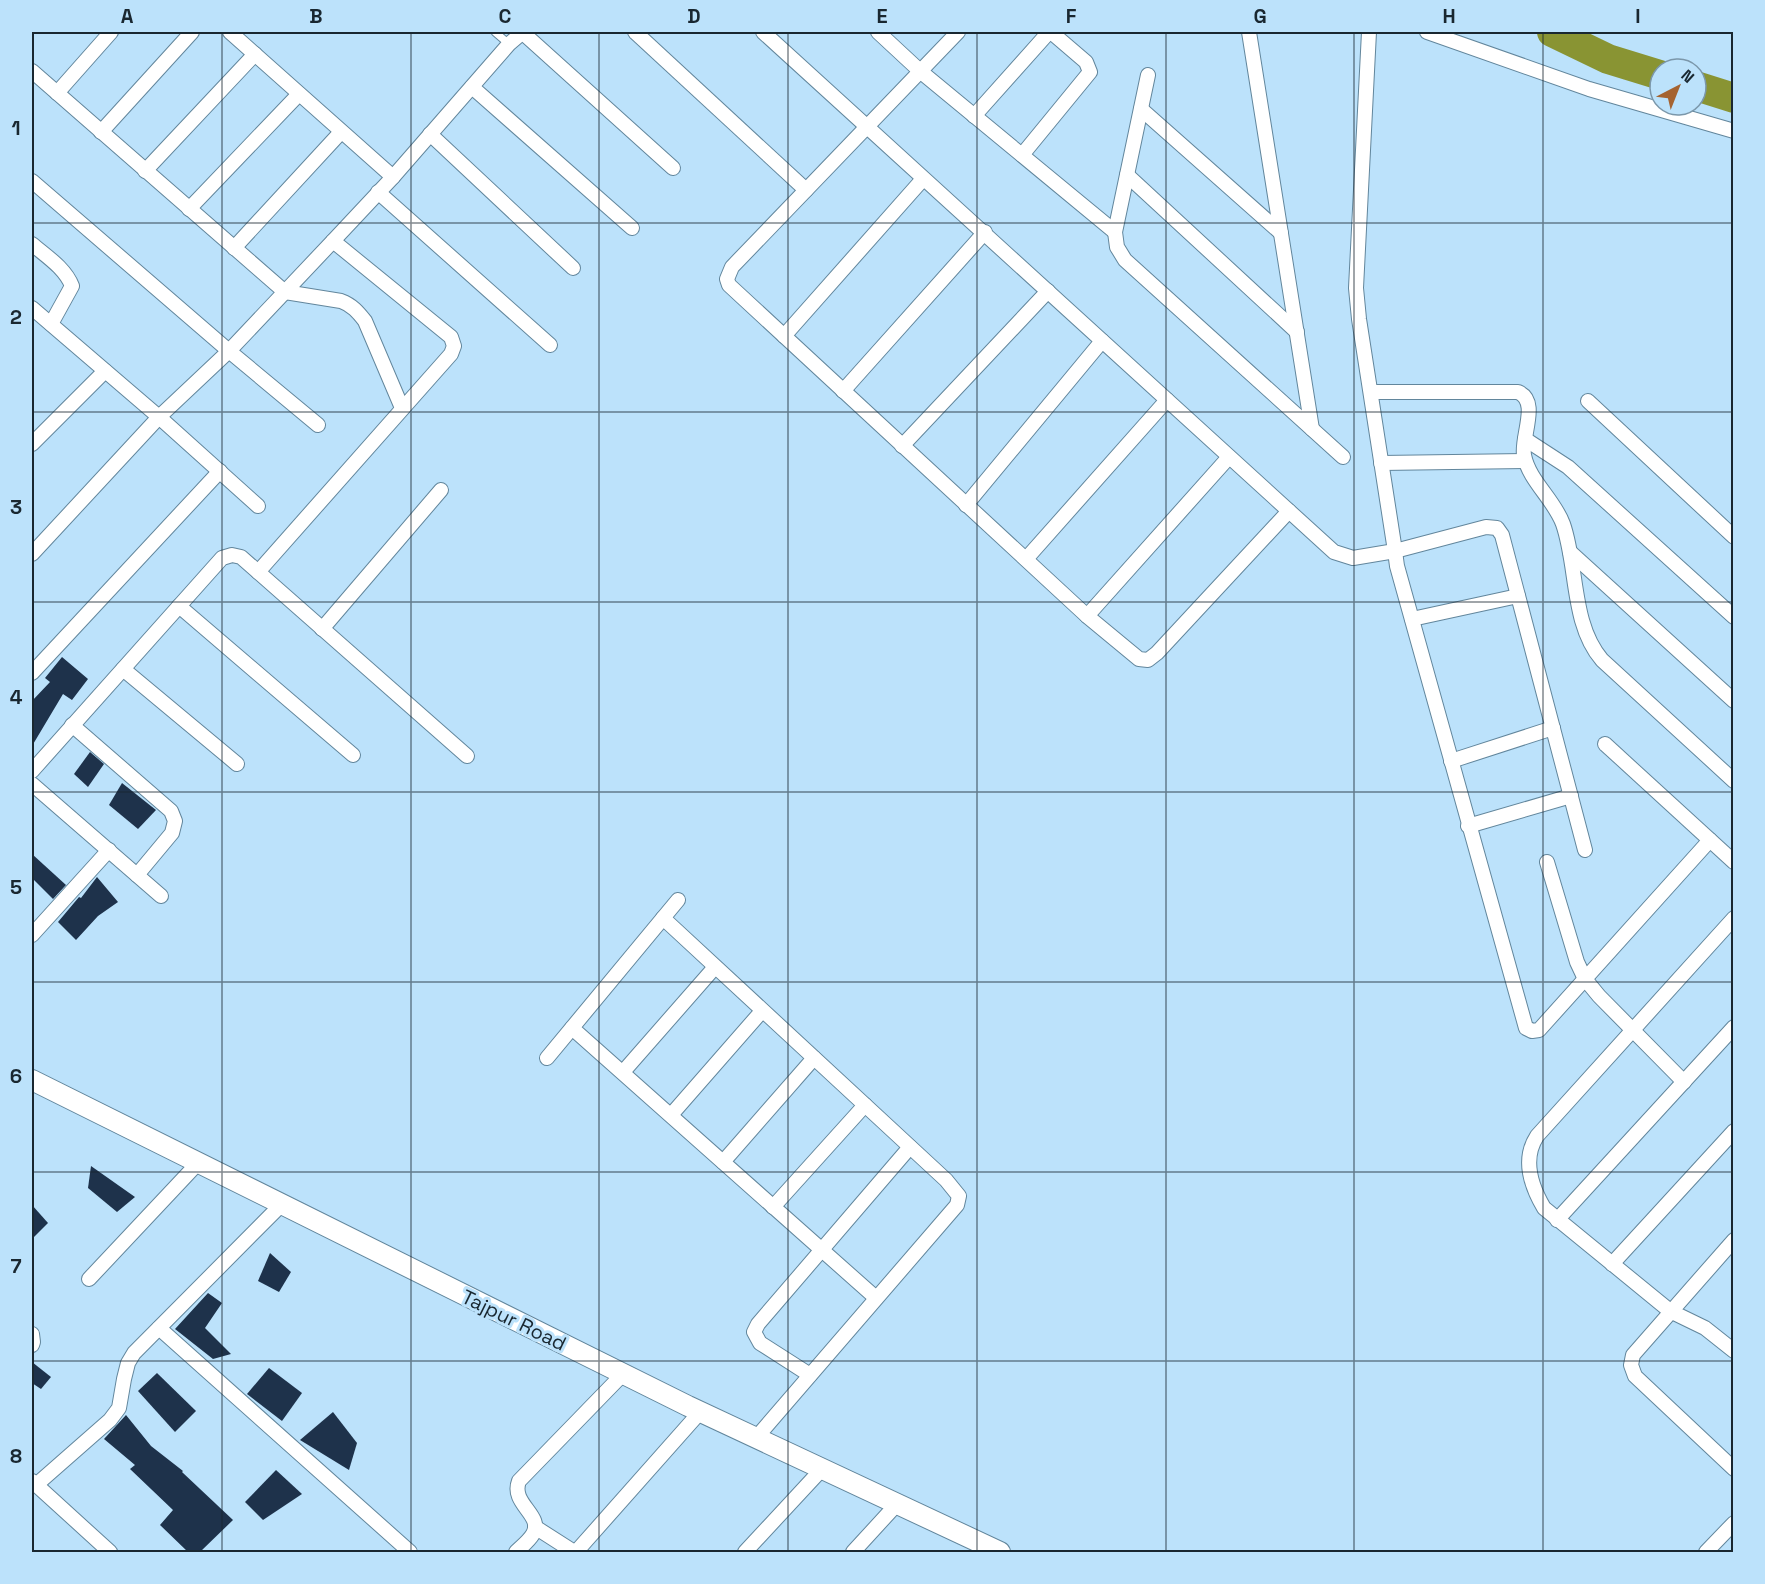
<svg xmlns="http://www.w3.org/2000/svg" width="1765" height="1584" font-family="'Space Grotesk',sans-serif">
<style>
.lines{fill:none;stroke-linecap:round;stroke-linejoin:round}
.river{stroke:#899433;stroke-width:30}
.building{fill:#1e324b}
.lane-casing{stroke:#62869c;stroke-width:9}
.street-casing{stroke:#62869c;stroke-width:16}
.secondary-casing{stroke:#62869c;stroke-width:22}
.lane{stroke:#fff;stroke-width:7}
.street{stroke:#fff;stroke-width:14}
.secondary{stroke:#fff;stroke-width:20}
.grid{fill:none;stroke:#192730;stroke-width:1.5;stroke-opacity:0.55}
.labels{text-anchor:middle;stroke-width:6;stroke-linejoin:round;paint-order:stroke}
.street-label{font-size:20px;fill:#192730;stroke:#bce2fb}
.neatline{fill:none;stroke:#192730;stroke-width:2}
.grid-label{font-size:20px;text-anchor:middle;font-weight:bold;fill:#192730}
</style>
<rect width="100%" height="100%" fill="#bce2fb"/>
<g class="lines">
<g class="river">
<path d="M1552,32L1608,59L1660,75"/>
<path d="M1696,86L1734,98"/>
</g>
</g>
<g class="building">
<path d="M62,657L88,679L72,700L63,694L32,746V701L50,682L45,678Z"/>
<path d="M90,752L104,764L88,787L74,774Z"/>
<path d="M122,783L156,810L138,829L109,805Z"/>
<path d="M32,854L66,885L53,899L32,878Z"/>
<path d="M97,877L118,902L98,916L76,940L58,922L79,897L81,898Z"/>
<path d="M91,1166L135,1197L117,1212L88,1188Z"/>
<path d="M32,1205L48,1223L32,1239Z"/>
<path d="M270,1253L291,1272L279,1292L258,1281Z"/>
<path d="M208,1293L222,1303L205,1328L231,1354L213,1359L175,1329Z"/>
<path d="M32,1362L51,1377L41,1389L32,1383Z"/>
<path d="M269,1368L302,1393L282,1421L247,1394Z"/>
<path d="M157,1373L196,1411L175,1432L138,1391Z"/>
<path d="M333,1412L357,1443L349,1470L300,1440Z"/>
<path d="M126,1415L151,1446L183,1471L182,1472L233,1520L200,1552H188L160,1525L173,1510L130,1469L135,1465L104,1439Z"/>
<path d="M276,1470L302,1494L263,1520L245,1502Z"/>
</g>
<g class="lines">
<defs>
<path id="lane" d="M495,32L509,44"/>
<g id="street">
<path d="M230,32L393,177"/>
<path d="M522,32L673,168"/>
<path d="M635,32L806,190"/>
<path d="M763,32L1334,552L1353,558L1395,551L1486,527L1497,528L1502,535L1585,850"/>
<path d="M878,32L920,71L1115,232"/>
<path d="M958,32L732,267L727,279L729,285L1087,616L1139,659L1148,660L1157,653L1289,511"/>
<path d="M1249,32L1312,429"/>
<path d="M1369,32L1356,288L1359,319L1395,551L1397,566L1526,1028L1532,1031L1539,1030L1710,840"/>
<path d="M1427,32L1589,89L1734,131"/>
<path d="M32,71L285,292L341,301C352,305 358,312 365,321L402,408"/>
<path d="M1148,75L1115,232L1117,247L1125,260L1343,457"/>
<path d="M472,87L632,228"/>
<path d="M57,93L111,32"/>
<path d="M1141,109L1281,233"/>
<path d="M974,116L1049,32"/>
<path d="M101,132L192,32"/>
<path d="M430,134L573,268"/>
<path d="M1022,155L1090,72L1086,62L1051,32"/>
<path d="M145,171L255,54"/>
<path d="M1127,175L1297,332"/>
<path d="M32,181L229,351L318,425"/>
<path d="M378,192L550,345"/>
<path d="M189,209L299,94"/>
<path d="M32,244C46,256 65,268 72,286L51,324"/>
<path d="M234,248L341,132"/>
<path d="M32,308L159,417L258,506"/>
<path d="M784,336L923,179"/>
<path d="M843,391L985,232"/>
<path d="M1371,392H1518C1540,401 1521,436 1524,455C1529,481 1554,499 1563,524C1578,567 1571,624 1602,660L1734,781"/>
<path d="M1588,401L1734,537"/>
<path d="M1525,439L1568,467L1734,617"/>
<path d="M32,444L105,371"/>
<path d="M902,446L1048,291"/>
<path d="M1381,463L1525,461"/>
<path d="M966,505L1102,341"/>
<path d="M1570,552L1734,701"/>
<path d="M32,554L159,417L229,351L333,241L393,177L509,44L523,32"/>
<path d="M1026,559L1167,400"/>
<path d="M258,572L451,354L454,346L451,337L333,241"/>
<path d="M179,606L353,755"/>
<path d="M1087,616L1229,457"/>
<path d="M1412,619L1518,596"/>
<path d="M322,629L441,490"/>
<path d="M123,669L237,764"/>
<path d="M32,673L220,471"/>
<path d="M72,725L171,811L175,821L172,833L137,875"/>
<path d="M1605,744L1734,862"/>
<path d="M1451,761L1553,728"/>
<path d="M32,771L222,558L232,555L241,557L467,756"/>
<path d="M32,784L161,896"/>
<path d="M1468,826L1571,796"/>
<path d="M1547,862L1577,962L1585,979L1599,996L1684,1082"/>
<path d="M663,918L946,1180L959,1196L957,1205L756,1438"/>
<path d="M1734,918L1537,1136C1522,1159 1531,1186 1544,1208L1670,1311L1705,1328L1734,1351"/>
<path d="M32,935L109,850"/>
<path d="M572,1028L876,1298"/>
<path d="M547,1058L678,900"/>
<path d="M623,1072L715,967"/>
<path d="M671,1115L762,1011"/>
<path d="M723,1162L814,1058"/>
<path d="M773,1207L865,1105"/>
<path d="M1557,1220L1734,1027"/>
<path d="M1734,1240L1633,1355L1631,1365L1635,1376L1734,1469"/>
<path d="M1612,1264L1734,1131"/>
<path d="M89,1279L198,1163"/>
<path d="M159,1328L410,1552"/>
<path d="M32,1334L33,1342L32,1345"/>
<path d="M810,1375L760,1343L754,1332L758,1324L910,1147"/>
<path d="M32,1481L110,1552"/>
<path d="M36,1485L110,1420L119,1408L124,1379L128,1363L134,1353L282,1204"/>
<path d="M535,1527L574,1552"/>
<path d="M516,1552C521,1547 529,1541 533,1534C544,1515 510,1504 519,1481L623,1374"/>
<path d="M576,1552L701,1411"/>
<path d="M745,1552L822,1469"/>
<path d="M853,1552L897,1504"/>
<path d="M1706,1552L1734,1523"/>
</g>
<path id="secondary" d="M32,1080L688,1406L1000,1552"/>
</defs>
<use href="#lane" class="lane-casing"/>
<use href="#street" class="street-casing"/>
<use href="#secondary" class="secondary-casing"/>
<use href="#lane" class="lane"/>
<use href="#street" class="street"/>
<use href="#secondary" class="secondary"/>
</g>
<path class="grid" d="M222,32V1552M411,32V1552M599,32V1552M788,32V1552M977,32V1552M1166,32V1552M1354,32V1552M1543,32V1552M32,223H1734M32,412H1734M32,602H1734M32,792H1734M32,982H1734M32,1172H1734M32,1361H1734"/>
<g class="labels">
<g class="street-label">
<text transform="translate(514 1320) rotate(26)" y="7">Tajpur Road</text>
</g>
</g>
<rect width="1765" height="1584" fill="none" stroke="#bce2fb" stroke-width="66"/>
<g transform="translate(1678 87) rotate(42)"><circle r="28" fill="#bce2fb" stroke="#7b97aa" stroke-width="1.5"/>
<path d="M0-4.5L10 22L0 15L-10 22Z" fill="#a56330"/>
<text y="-9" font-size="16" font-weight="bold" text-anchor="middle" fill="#192730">N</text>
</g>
<rect x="33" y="33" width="1699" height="1518" class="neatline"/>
<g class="grid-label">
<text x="127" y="23">A</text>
<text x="316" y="23">B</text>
<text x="505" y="23">C</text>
<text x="694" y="23">D</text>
<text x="882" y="23">E</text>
<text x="1071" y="23">F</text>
<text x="1260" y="23">G</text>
<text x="1449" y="23">H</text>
<text x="1638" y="23">I</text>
<text x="16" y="135">1</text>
<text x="16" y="324">2</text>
<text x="16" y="514">3</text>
<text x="16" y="704">4</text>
<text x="16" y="894">5</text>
<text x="16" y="1083">6</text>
<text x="16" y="1273">7</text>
<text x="16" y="1463">8</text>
</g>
</svg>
